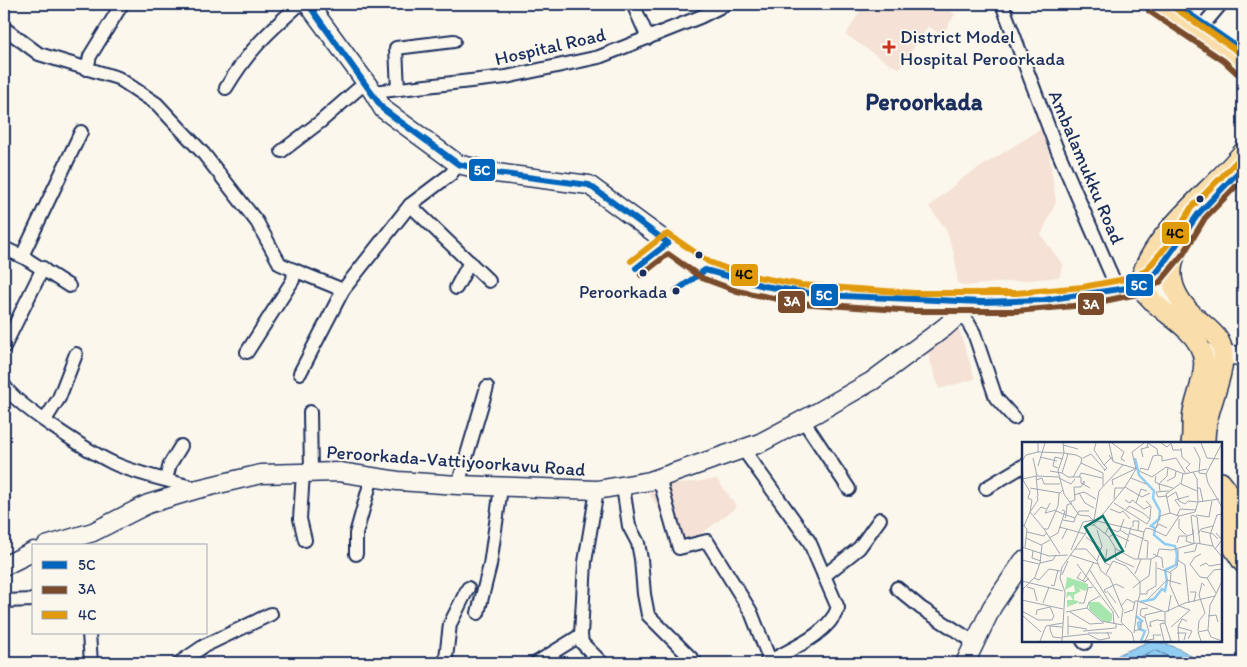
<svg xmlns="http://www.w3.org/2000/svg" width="1247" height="667" font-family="Itim,sans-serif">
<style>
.built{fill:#f5e1d5}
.water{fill:#91cdf1;stroke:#628eb6}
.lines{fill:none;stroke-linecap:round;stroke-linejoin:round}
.shore{stroke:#4a6e99;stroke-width:1}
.street-casing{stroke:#1b2f5e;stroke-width:16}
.secondary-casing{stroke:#1b2f5e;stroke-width:21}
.primary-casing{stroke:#1b2f5e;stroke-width:22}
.street{stroke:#fbf7ec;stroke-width:12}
.secondary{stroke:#fbf7ec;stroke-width:18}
.primary{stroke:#f9deab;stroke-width:19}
.bus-1-casing{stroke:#fbf7ec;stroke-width:10}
.bus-2-casing{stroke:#fbf7ec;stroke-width:10}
.bus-3-casing{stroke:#fbf7ec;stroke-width:10}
.bus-1{stroke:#0065bd;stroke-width:6}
.bus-2{stroke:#7a4b2a;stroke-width:6}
.bus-3{stroke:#e19a09;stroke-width:6}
.poi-dot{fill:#c8321e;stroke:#fbf7ec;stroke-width:2}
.bus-dot{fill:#1b2f5e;stroke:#fbf7ec;stroke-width:2}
.labels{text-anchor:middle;stroke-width:4;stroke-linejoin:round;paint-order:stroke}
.bus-label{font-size:18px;fill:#1b2f5e;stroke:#fbf7ec;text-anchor:end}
.poi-label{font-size:19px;fill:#1b2f5e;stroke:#fbf7ec;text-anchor:start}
.street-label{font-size:19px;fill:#1b2f5e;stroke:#fbf7ec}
.district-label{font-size:24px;font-weight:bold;fill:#1b2f5e;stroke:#fbf7ec}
.inset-river{fill:none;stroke:#91cdf1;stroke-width:2.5}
.inset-road{fill:none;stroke:#a1a7b3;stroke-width:1}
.view{fill:#0f766e;fill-opacity:0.15;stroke:#0f766e;stroke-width:2.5}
.inset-edge{fill:none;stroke:#1b2f5e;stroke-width:2.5}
.line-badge{stroke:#fbf7ec;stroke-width:2}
.badge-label{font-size:14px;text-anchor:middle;font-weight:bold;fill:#fff}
.pale-badge-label{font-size:14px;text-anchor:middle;font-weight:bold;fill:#111}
</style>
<rect width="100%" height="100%" fill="#fbf7ec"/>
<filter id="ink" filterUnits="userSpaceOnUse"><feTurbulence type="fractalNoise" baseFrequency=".02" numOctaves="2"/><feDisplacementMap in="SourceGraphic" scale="10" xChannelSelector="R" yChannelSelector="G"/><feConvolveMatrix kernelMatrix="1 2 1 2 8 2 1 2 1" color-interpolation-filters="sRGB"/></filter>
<g filter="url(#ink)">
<g class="built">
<path d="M864,4H942L941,6L955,14L942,35L928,26L900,68L891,65L846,35Z"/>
<path d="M1041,129L1049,154L1056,202L1041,235L1063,265L1059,277L965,286L958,283L954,253L946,229L929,207L960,180Z"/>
<path d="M958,326L975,379L939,389L926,347Z"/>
<path d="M717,479L737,507L682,548L646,488Z"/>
</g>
<path class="water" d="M1150,641C1170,644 1185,649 1199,663H1107L1120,654Z"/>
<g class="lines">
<path class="shore" d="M1127,663L1155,650L1183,663"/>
<defs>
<g id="street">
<path d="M633,4L648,38"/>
<path d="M1002,4L1056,147L1117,288"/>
<path d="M1205,23L1221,4"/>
<path d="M4,28L39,54L118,78L157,104L203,153L257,222L280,264L294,270"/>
<path d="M87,69L90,56L122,4"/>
<path d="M226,88C248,51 268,32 300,4"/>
<path d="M398,89L396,48L454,41"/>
<path d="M373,92L506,77L599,57L700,17L726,4"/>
<path d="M282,151L320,122L366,82"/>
<path d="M410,205L489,281"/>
<path d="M4,248L25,258L69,286"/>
<path d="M22,256L81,132"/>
<path d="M456,288L470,262"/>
<path d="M962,312L974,333L996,398L1014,418"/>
<path d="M4,347L43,268"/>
<path d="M247,352L293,280L294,270L343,290"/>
<path d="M300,373L343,290L410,205L451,174L458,164"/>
<path d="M4,385C15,405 90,452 113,463C136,474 172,481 198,489"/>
<path d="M310,412L311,473"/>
<path d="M45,420L59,398L76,354"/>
<path d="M803,420L849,489"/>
<path d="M743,449L809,541L838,608C827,636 790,649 766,663"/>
<path d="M303,473L300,519L305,540"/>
<path d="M659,478L679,548L707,541L751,612L771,663"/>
<path d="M166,479L170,464L181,446"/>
<path d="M458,485L487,387"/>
<path d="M623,487L629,526L638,543L641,559L644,594L648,615L696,663"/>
<path d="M986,488L1023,466"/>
<path d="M597,490L585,562L581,635L582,643L602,663"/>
<path d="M356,554V534L372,477"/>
<path d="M824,576L859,548L880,519"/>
<path d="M897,588L921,608L974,642"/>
<path d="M4,601L34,600"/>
<path d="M478,613L490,565L501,488"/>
<path d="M89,633L91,663"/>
<path d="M1083,641L1085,643"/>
<path d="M179,663L204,646L271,614"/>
<path d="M447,663L446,658L450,624L468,588"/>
<path d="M536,663L581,635"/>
</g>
<g id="secondary">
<path d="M308,4L373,92L383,109L458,164L496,173L589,185L705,270L739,282L800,294L899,302H1016L1084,296L1139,285L1159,290L1186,310"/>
<path d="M1139,285L1154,275L1177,247"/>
<path d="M1203,353L1243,356"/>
<path d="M46,546L93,532L148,504L198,489L261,474L339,472L398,481L458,485L597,490L650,481L760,443L818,412L872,381L945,327L974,301"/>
<path d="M4,566L34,551"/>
<path d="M965,663L992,607L1023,561"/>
</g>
<g id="primary">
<path d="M1154,4L1229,54L1243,67"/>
<path d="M1199,213C1171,253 1155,284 1200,321C1211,331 1222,338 1223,354C1224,381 1204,412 1205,443"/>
<path d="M1191,443C1193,433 1191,422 1193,412C1200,381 1216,357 1187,330C1170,314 1153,306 1139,285C1149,234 1211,192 1243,152"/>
<path d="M1221,482L1243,510"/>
<path d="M1221,505L1228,521L1243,540"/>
<path d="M1221,529L1243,563"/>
</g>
</defs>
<use href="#street" class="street-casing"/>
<use href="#secondary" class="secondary-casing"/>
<use href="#primary" class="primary-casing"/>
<use href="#street" class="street"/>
<use href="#secondary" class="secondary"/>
<use href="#primary" class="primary"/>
<defs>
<g id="bus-1">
<path d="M308,4L383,109L458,164L496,173L589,185L668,243L636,268"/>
<path d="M1175,4L1243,51"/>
<path d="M676,291L705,270L764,286L821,295L982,302L1044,300L1127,288L1139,285L1157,272L1199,213L1243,167"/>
</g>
<g id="bus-2">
<path d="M1149,11L1224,61L1237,73"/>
<path d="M641,275L668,254L702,278L737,291L799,303L914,311H1016L1085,305L1142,293L1160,282L1184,253L1205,218L1243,179"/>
</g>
<g id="bus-3">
<path d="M1169,4L1243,55"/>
<path d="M631,261L663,236L668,234L709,262L741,274L801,285L914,293H1016L1083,287L1136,277L1148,268L1170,242L1191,208L1237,161"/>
</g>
</defs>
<use href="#bus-1" class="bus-1-casing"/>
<use href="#bus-2" class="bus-2-casing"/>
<use href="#bus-3" class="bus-3-casing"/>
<use href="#bus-1" class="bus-1"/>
<use href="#bus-2" class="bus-2"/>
<use href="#bus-3" class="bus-3"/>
</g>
</g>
<path class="poi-dot" d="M886.5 39.5h5v5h5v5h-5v5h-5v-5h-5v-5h5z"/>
<g class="bus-dot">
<circle cx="1200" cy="199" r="4.5"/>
<circle cx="699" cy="255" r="4.5"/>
<circle cx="643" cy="273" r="4.5"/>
<circle cx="676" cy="291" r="4.5"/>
</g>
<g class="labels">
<g class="bus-label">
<text x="667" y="298">Peroorkada</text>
</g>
<g class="poi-label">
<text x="900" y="43">District Model<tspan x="900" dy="22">Hospital Peroorkada</tspan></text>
</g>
<g class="street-label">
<text transform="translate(550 46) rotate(-13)" y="7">Hospital Road</text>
<text transform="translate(1087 167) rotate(67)" y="7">Ambalamukku Road</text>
<text transform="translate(456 460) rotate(4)" y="7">Peroorkada-Vattiyoorkavu Road</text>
</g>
<g class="district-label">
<text x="924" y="110">Peroorkada</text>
</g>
</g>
<g transform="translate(1022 442)">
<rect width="200" height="200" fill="#fbf7ec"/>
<path d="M45,135L66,142V146L63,149L56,146L59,149L52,153V158L58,160L45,165V158H51L48,153L44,156L45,150H53L52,143L43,148ZM67,160H77L90,172V178L87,181L79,178L67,167Z" fill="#a6e6ae"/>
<path class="inset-river" d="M113,16L117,33L132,49L131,56L138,69L137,77L129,84L133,86L132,93L143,102L153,104L155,113L154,123L143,128L145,139L143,149L140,147L132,157L118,160M114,174L120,179L116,181L117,187L123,189L119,199"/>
<path class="inset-road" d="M41,1L42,11L36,29L42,52L57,73L67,74L73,80M74,1L72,8L82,23M87,1L91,19M90,1L102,10L99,17L103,19M139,1L145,5L149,1L151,8H159M179,1L185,16L197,17M200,1L184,32L186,41L200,65M41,3L56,7M125,5L126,1L135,7L136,13M172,5L178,17L177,31L184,32M159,6L160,15L168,22L164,26L168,30M16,10L42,11M42,11L54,13L60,16L59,21L81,31V44M87,13L92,20L115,27M18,15L35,19M121,15L119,7L127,5M11,16L15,34M61,16L69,12L83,28M0,19L1,38L8,50L6,56L10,58L8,70M0,19L4,13L16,10V1M16,24L23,1M36,26L31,24L33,15L41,17M118,28L119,26L126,28L131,14L136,13L140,14V19L154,16L164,32M28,29L40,31L46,12M82,29L85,26L82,23L89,16M117,29L130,35L144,25L162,32L185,27M40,31L46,35H59V41L68,46M161,32L159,42L175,49M14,34L37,35M134,34L133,40L137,42L145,34L146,25M51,35L59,21M57,35L59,31L80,36M37,36L49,42L53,37M109,36L124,42M1,37L14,34L16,54M14,38L20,36L22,42H38M145,39L153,35L154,29M91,43L90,38L113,27M103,45L120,55L128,51M8,46L38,51M175,46H178L181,60M138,49L137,42L151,46M57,51L63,61L72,66M52,53L62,50L74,57M144,54L136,55L134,50L147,49M144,56L154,50L157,59L163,62L166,59L176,60L175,37L171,30M92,57L93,46H102M103,58L108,61L110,58L122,67L128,64M124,59L129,64L128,77M48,60L53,58L52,45H59L62,39V43M28,61L23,71L34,68M92,61L125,82M114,61L119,47L125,49M158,65L153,58L167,54M88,67L98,71L101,69L108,77M104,68L107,64L121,71L128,77L125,82M34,69L44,73L45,63L50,61M8,70L16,58L15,54M148,71L144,52L159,41M12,73L19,65L24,67M169,73L171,92L165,94L164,99L172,102L171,87M170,73L175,75L178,102M174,73L187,75L190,59M155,74L158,67L174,68M43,76L44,73L53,76L57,69H67M102,77L98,88L106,93M157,77V86L164,93M41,78L52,80L53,76M72,78L77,49L101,23M75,79L122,90L124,86L129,87L144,94L157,74L173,70L176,60L197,57M0,82L5,87L3,105M72,83L86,94L94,107L112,117H129L135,114L137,107L150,108L174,101L191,104L200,115M2,84L8,70L22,87H26L36,64L37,52L41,48M37,85L45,87L40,97M111,85V79H117L116,88M134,86L138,74L148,71L157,74M22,87L38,112M45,87L63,92M133,87L137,82L145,86M75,88L80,104L75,119L79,129L88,136L101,168L99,180L110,191L112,199M179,89L191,92L196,97M5,90L22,94L24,91M107,91L122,97M83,92L86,86L96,90L98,88M176,92L179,87L191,84M64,95L79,107M87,95L92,92L107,99M4,96L19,103L28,98M27,96L36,91L43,69L40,68M122,98L126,99L125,116M155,101L157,94H165M191,104L188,93L195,73L200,72M0,105L27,114L46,113M93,106L94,117L112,125M103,106L109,85M53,107H64L75,119M85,107L83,121L88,123M156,107V118L163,123L167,161M193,107L200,98L194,91M49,108L61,80L72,78M11,109L10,116L19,119M162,111L173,109L175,102M131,112L140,116L141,126M179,112L173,115L168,122L178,135L185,136L194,151M48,113L76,122M116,117L122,90M0,118L17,122M134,120V144L125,149V152H118L116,159L143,170M18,121L20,103M55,122L91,170L92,182M178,124L184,121L187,124L200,122M135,126L149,131L148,143L157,164L168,168M68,128L97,176M59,130L55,136L63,140L67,136M148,130L155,125L156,118M84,132L91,119L104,124L118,140L127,134L129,117M113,132L119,117M40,133L46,119M12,136L17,138L27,127L39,129M185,136L192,128L200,127M0,139L41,149M61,139L72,120M29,143L32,144L36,128M5,145L12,147L15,159M111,146L118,140V152M85,149L94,161M168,150H174L172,160M84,151L82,148L94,142L102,146M193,154L188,163L186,188L189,195L200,199M0,157L1,147L13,135L18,121L31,118L34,113M126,157L145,138L159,142M0,158L41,167M21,161L27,145M57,161H62L66,146L71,145M99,164L105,157L113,161M65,166L67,160L78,154M0,169L16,178H30L32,174L28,165L15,168L14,173M44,170L65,166L79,179L101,183M48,170L68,182L82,181M146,170L149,153M102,171L111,168L113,159H116L112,191M0,173L19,190M186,174L194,173L196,180M123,176L127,190L123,199M123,176V173L140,169M123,176L118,173L119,167L126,166M127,183L129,185L128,180L135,178L143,179M46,184L65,187M149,185L168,168M156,185L170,189L166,197M61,189L94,186V182M112,189L119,187V180L118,187M176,189L177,179L183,171L177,153L180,141L183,144M66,191H90M155,191H164L162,198M46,193V174M40,195L66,192L77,198L88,196L85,190M40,196L31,195L28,188V184L40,185M18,199L24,184L41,181M40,199L43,150L38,136L40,125L64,91L65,83H72L103,45L114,27L110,10L122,1M121,199L132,197L131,193H139M142,199L138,182L143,181M149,199L143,181V170L163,161L193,154L200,139M157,199L156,185L160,177L165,179M179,199L176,190L186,188"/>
<path class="view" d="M81,74L101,109L83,119L63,85Z"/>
<rect width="200" height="200" class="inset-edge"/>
</g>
<g class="line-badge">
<rect x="468" y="158" width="28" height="24" rx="5" fill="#0065bd"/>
<rect x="1161" y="221" width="29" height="24" rx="5" fill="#e19a09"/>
<rect x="730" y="263" width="29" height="24" rx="5" fill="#e19a09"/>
<rect x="1125" y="273" width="29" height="24" rx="5" fill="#0065bd"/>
<rect x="810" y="283" width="29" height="24" rx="5" fill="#0065bd"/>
<rect x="777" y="290" width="29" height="24" rx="5" fill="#7a4b2a"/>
<rect x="1077" y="292" width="28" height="24" rx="5" fill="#7a4b2a"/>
</g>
<g class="badge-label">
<text x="482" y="175">5C</text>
<text x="1139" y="290">5C</text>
<text x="824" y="300">5C</text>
<text x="792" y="306">3A</text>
<text x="1091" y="309">3A</text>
</g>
<g class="pale-badge-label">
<text x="1175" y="238">4C</text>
<text x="744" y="279">4C</text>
</g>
<rect width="1247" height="667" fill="none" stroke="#fbf7ec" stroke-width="20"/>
<rect x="10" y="10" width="1227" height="647" fill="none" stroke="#1b2f5e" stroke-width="2" filter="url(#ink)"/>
<rect x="32" y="544" width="175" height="90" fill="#fbf7ec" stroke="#a1a7b3"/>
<rect x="42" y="561" width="25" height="8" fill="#0065bd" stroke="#a1a7b3"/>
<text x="78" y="570" font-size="15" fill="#1b2f5e">5C</text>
<rect x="42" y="586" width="25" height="8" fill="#7a4b2a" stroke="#a1a7b3"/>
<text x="78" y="594" font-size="15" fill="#1b2f5e">3A</text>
<rect x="42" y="611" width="25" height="8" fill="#e19a09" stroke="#a1a7b3"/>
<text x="78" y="620" font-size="15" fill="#1b2f5e">4C</text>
</svg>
